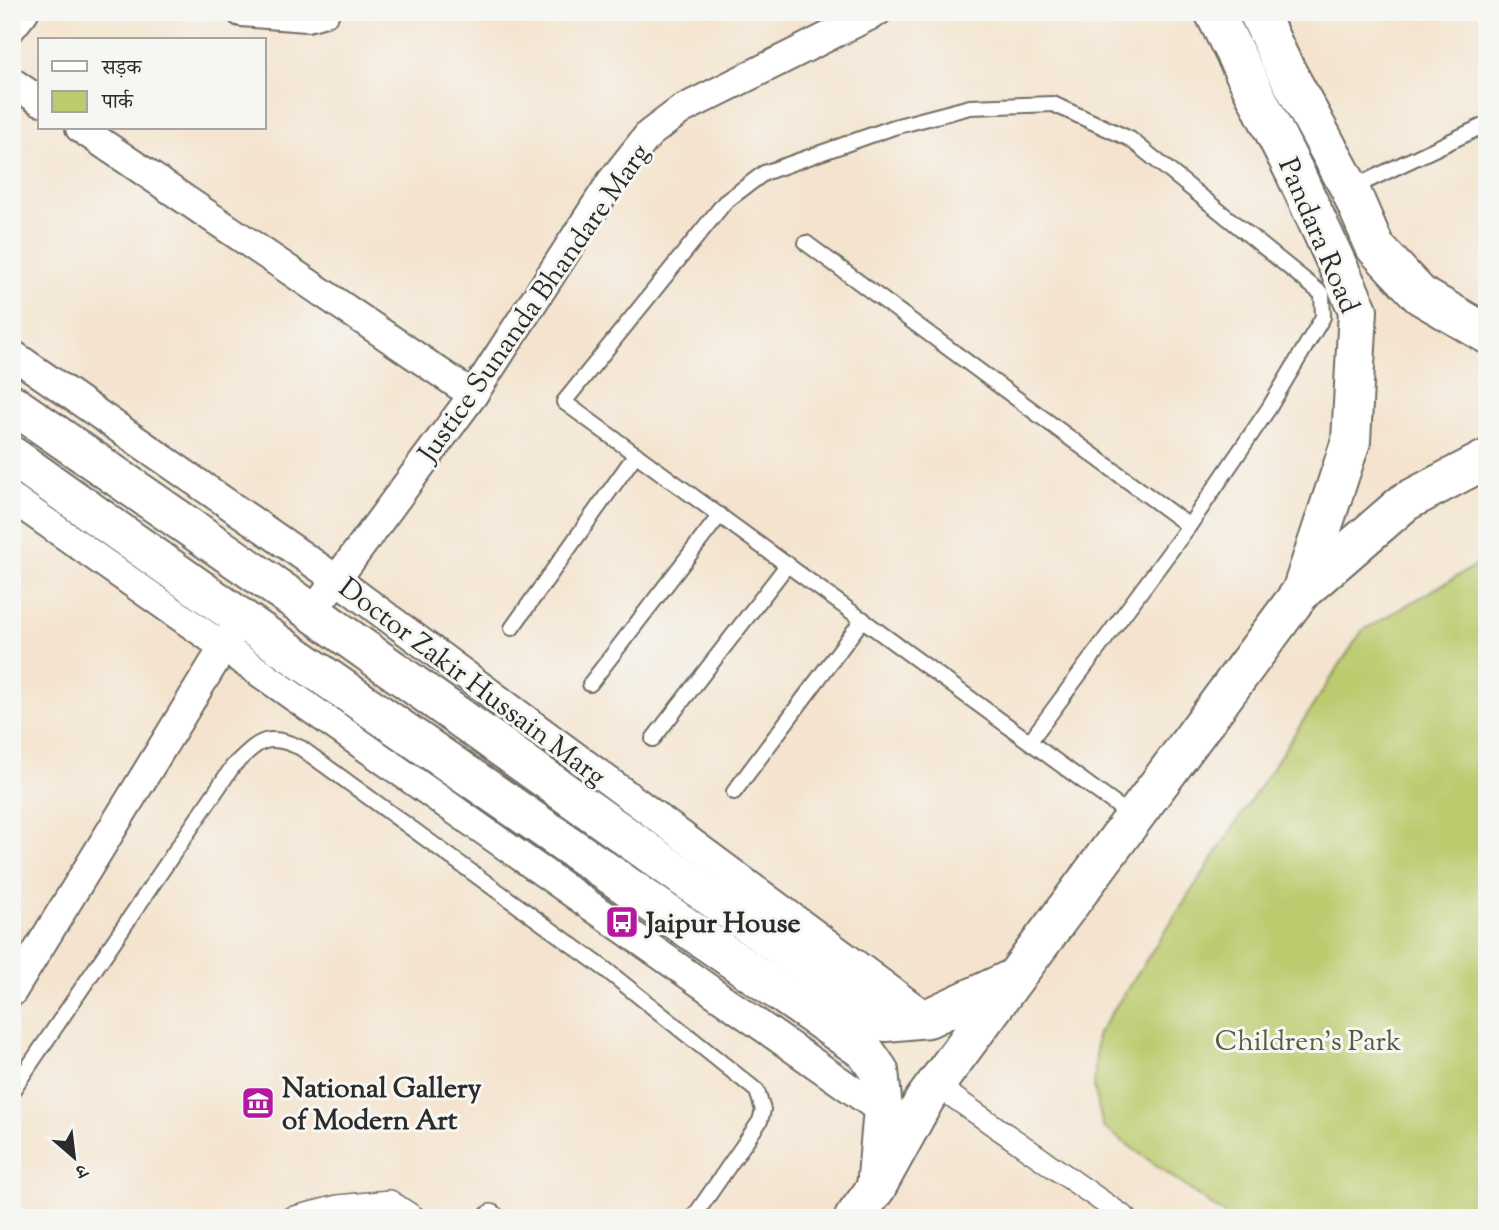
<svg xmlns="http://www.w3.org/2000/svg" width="1499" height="1230" font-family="'Sorts Mill Goudy','Noto Serif Devanagari',serif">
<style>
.green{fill:#bccb6e;stroke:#747b4c;stroke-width:2}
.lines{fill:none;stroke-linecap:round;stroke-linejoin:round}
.service-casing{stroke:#716c64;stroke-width:18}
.pedestrian-casing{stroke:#716c64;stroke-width:24}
.minor-casing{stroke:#716c64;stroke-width:32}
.secondary-casing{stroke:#716c64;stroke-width:42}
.service{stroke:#fff;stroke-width:14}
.pedestrian{stroke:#fff;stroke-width:21}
.minor{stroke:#fff;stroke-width:28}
.secondary{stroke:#fff;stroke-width:38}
.labels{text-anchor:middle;stroke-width:6;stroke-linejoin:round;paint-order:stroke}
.street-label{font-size:28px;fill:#2b2b2b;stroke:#f6f6f2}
.poi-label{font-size:28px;font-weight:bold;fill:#2b2b2b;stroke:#f6f6f2;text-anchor:start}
.park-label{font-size:28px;fill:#565b3f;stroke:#f6f6f2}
</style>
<rect width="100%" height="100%" fill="#f6f6f2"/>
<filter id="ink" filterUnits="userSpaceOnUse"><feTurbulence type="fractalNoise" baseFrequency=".0143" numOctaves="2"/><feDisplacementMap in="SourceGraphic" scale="14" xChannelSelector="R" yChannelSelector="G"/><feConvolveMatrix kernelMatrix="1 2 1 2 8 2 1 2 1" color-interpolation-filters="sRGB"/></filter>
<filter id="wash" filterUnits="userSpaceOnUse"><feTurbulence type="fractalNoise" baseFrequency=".00686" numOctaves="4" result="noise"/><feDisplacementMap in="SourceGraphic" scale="28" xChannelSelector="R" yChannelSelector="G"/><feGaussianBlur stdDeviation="1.57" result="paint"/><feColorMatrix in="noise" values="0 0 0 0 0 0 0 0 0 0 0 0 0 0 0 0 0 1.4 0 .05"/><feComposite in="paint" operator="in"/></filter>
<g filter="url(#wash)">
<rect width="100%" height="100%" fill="#f4e4cf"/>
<path class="green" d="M1487,559V1218H1229L1103,1127L1094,1087L1097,1035L1362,631Z"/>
</g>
<g filter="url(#ink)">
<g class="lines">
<defs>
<g id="service">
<path d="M1352,188L1487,124"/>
<path d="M806,243L1189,526"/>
<path d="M512,628L636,454"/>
<path d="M590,684L720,515"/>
<path d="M653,739L788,564"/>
<path d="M1030,741L1189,526L1269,408L1323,317L1322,294L1130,139L1053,104L970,107L894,127L764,173L725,202L564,402L1134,818"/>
<path d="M734,792L863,619"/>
<path d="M12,1091L233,766C258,742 266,731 301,748L605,969L757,1091L763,1110L760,1121L693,1218"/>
</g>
<g id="pedestrian">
<path d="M936,1085L1126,1218"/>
<path d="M291,1218L338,1206L390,1201L416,1218"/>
<path d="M489,1218L491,1215L495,1218"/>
</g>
<g id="minor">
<path d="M241,12L307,17L325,12"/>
<path d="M12,27L24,12"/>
<path d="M12,82L40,101"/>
<path d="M80,128L473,395"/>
<path d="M12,354L336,579L928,1018"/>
<path d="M12,498L882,1111"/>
<path d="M325,595L473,395L611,182L649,134L681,110L877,12"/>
<path d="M12,992L234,630"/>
</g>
<g id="secondary">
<path d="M1214,12L1295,173L1358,310L1351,441L1301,592"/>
<path d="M1258,12L1281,61L1350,189L1375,247L1420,295L1487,334"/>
<path d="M12,404L312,612L886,1022L928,1018L1012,979"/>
<path d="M12,456L242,619L865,1051L879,1071L883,1109L876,1188"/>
<path d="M854,1218L876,1188L925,1099L1301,592L1405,502L1487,459"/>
</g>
</defs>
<use href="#service" class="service-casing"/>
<use href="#pedestrian" class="pedestrian-casing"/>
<use href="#minor" class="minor-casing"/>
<use href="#secondary" class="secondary-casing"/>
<use href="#service" class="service"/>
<use href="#pedestrian" class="pedestrian"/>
<use href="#minor" class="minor"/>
<use href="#secondary" class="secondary"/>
</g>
</g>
<defs>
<symbol id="bus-square" viewBox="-11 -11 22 22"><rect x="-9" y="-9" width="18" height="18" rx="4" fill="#b5179e" stroke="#f6f6f2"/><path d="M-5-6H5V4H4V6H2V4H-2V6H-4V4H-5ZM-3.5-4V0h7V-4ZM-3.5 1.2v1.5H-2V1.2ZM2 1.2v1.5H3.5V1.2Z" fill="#fff"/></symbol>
<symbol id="museum-square" viewBox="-11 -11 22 22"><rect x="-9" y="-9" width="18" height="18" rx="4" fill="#b5179e" stroke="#f6f6f2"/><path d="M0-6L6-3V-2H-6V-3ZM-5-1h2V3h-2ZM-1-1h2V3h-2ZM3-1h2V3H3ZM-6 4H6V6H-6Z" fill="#fff"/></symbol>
</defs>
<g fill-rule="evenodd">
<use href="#bus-square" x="603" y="903" width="38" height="38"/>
<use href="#museum-square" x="239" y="1084" width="38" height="38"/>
</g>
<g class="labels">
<g class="street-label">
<text transform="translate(1320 235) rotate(67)" y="10">Pandara Road</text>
<text transform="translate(533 302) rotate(-55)" y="10">Justice Sunanda Bhandare Marg</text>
<text transform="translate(473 681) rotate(37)" y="10">Doctor Zakir Hussain Marg</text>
</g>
<g class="poi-label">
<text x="646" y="932">Jaipur House</text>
<text x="282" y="1097">National Gallery<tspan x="282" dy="32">of Modern Art</tspan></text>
</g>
<g class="park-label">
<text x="1308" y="1050">Children's Park</text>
</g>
</g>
<rect width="1499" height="1230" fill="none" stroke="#f6f6f2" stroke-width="42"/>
<rect x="38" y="38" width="228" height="91" fill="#f6f6f2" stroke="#a5a5a2" stroke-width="2"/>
<rect x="52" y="61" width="35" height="10" fill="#ffffff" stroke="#a5a5a2" stroke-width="2"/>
<text x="102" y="74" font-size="21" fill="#2b2b2b">सड़क</text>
<rect x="52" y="91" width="35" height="21" fill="#bccb6e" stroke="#a5a5a2" stroke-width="2"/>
<text x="102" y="108" font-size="21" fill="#2b2b2b">पार्क</text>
<g transform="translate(74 1157) rotate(152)" stroke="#f6f6f2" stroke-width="5" paint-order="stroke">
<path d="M0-5L12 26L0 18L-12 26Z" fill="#2b2b2b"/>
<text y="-10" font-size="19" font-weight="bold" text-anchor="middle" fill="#2b2b2b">उ</text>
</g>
</svg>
